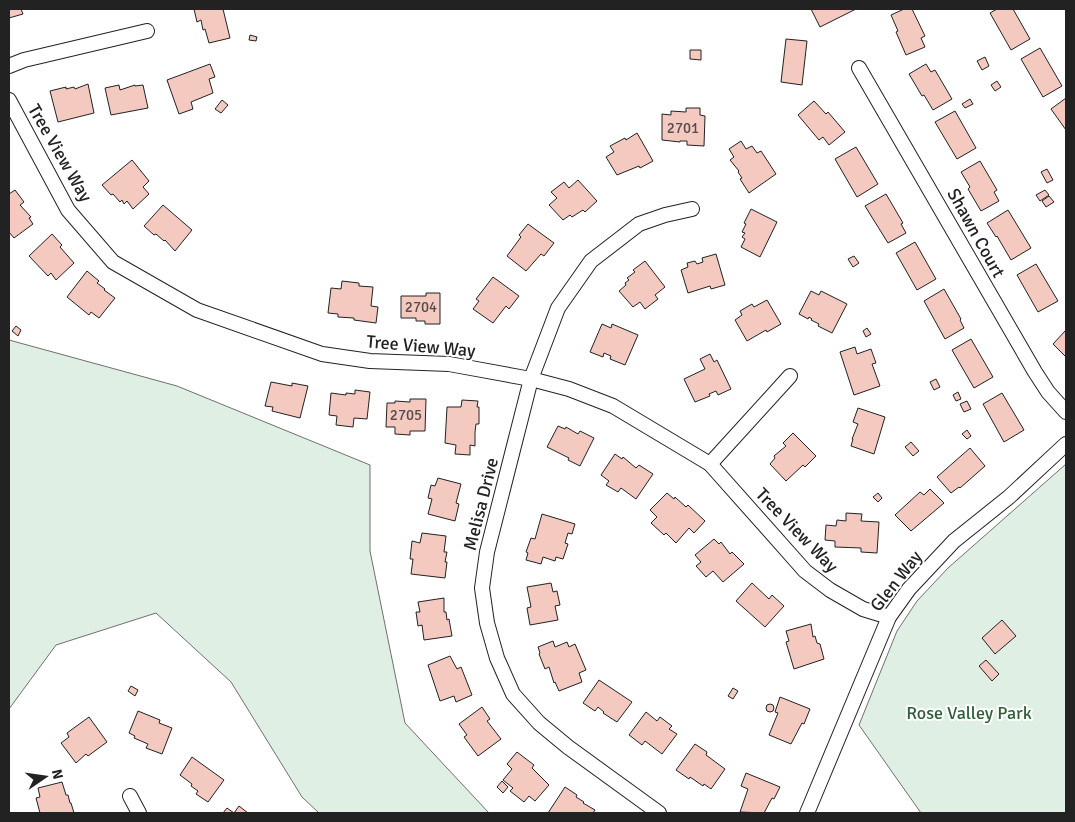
<svg xmlns="http://www.w3.org/2000/svg" width="1075" height="822" font-family="Signika,sans-serif">
<style>
.green{fill:#e0efe3;stroke:#6f6f6f}
.building{fill:#f3c9c0;stroke:#222}
.lines{fill:none;stroke-linecap:round;stroke-linejoin:round}
.street-casing{stroke:#222;stroke-width:16}
.street{stroke:#fff;stroke-width:14}
.labels{text-anchor:middle;stroke-width:4;stroke-linejoin:round;paint-order:stroke}
.number-label{font-size:15px;fill:#564c4a}
.street-label{font-size:18px;fill:#222;stroke:#fff}
.park-label{font-size:18px;fill:#2f5e38;stroke:#fff}
</style>
<rect width="100%" height="100%" fill="#fff"/>
<g class="green">
<path d="M9,340L177,386L370,465V551L405,723L489,813H319L302,797L231,682L156,613L56,645L9,709Z"/>
<path d="M1066,464V813H921L859,725L897,631L917,601L948,568Z"/>
</g>
<g class="building">
<path d="M9,9H21L23,14L9,18Z"/>
<path d="M194,9H223L230,38L209,43L205,29L203,30L201,20L197,22Z"/>
<path d="M811,9H856L820,27Z"/>
<path d="M904,9H912L925,36L921,38L925,47L906,55L896,32L898,31L891,15Z"/>
<path d="M997,9H1013L1030,39L1011,50L990,13Z"/>
<path d="M250,35L257,37L256,41L249,40Z"/>
<path d="M786,39L807,41L802,85L781,82Z"/>
<path d="M1040,48L1062,86L1043,97L1021,59Z"/>
<path d="M690,50H701V60L690,59Z"/>
<path d="M985,57L989,66L982,70L977,61Z"/>
<path d="M210,64L215,77L209,79L213,93L191,102L193,109L179,114L167,80Z"/>
<path d="M926,64L931,72L935,70L952,99L933,110L924,95L922,96L909,74Z"/>
<path d="M997,81L1001,87L995,91L991,85Z"/>
<path d="M88,84L94,113L58,122L50,91L66,87V89L74,87L75,89Z"/>
<path d="M119,85L120,90L135,85V86L143,85L148,108L111,115L105,88Z"/>
<path d="M1066,98V130L1051,109Z"/>
<path d="M970,99L973,104L965,108L962,104Z"/>
<path d="M222,100L228,105L221,113L215,109Z"/>
<path d="M814,101L826,114L828,112L845,132L829,145L823,137L819,140L798,115Z"/>
<path d="M686,108H700V115L705,116L704,146L687,145V141H680V142L662,140V114L671,115V111L686,112Z"/>
<path d="M955,111L976,148L957,159L935,122Z"/>
<path d="M637,133L653,161L640,168L639,166L617,175L606,157L614,152L610,146L625,138L626,140Z"/>
<path d="M741,141L746,149L752,146L757,153L761,151L776,174L749,193L740,179L742,178L738,172L739,171L730,160L734,157L729,149Z"/>
<path d="M856,147L878,184L857,197L835,159Z"/>
<path d="M132,160L149,181L143,187L149,194L133,209L127,201L124,204L122,200L120,202L113,194L111,195L102,185Z"/>
<path d="M980,161L997,190L994,192L999,201L981,211L968,189L970,187L961,172Z"/>
<path d="M1047,169L1053,180L1047,183L1041,172Z"/>
<path d="M578,180L597,201L585,212L583,210L572,217L570,215L563,220L549,205L557,198L551,192L564,182L569,188Z"/>
<path d="M15,190L24,202L20,205L31,217L29,218L33,224L14,238L9,232V194Z"/>
<path d="M1045,190L1049,195L1040,201L1036,195Z"/>
<path d="M886,194L903,223L901,224L906,233L888,243L865,206Z"/>
<path d="M1049,196L1054,202L1046,207L1042,201Z"/>
<path d="M163,205L192,230L175,251L165,240L164,241L156,234L154,235L144,226Z"/>
<path d="M751,209L777,222L760,257L741,247L745,239L742,237L745,233L742,232L746,224L744,223Z"/>
<path d="M1008,210L1031,248L1011,260L997,236L996,237L987,223Z"/>
<path d="M528,224L554,243L544,256L541,254L526,271L507,256L521,237L519,235Z"/>
<path d="M52,234L62,245L60,247L74,263L56,280L51,273L48,276L29,256Z"/>
<path d="M915,242L936,279L917,290L896,253Z"/>
<path d="M716,254L725,285L711,289L710,286L688,293L681,270L688,267L687,263L695,261L697,264L703,262L702,258Z"/>
<path d="M854,256L859,263L853,267L848,259Z"/>
<path d="M645,261L665,287L655,295L658,299L645,309L640,302L633,307L619,291L626,285L625,283L629,280L627,278L635,272L633,270Z"/>
<path d="M1036,264L1058,301L1038,312L1017,275Z"/>
<path d="M87,271L99,281L97,283L105,289L104,290L115,298L99,318L91,312L89,315L67,297Z"/>
<path d="M493,277L519,296L509,309L506,306L493,323L473,309L479,301L476,299Z"/>
<path d="M342,281L359,283V286L373,287L371,306L378,307L376,323L354,320V318L338,317V314L328,313L331,288L341,289Z"/>
<path d="M944,289L961,319L960,320L964,328L945,339L924,301Z"/>
<path d="M811,291L819,295L821,291L847,304L832,333L818,326L819,324L811,320L812,319L809,317L808,319L799,314Z"/>
<path d="M426,293H440V324H425V321H416V318H401V296H426Z"/>
<path d="M767,300L781,324L767,332L766,330L747,341L735,320L742,315L740,311L752,304L754,307Z"/>
<path d="M602,324L611,328L612,324L638,335L625,365L610,359L611,356L604,353L603,357L590,352Z"/>
<path d="M16,326L21,330L18,336L12,331Z"/>
<path d="M867,328L871,334L866,337L863,331Z"/>
<path d="M1066,330V357L1053,344Z"/>
<path d="M971,339L993,377L974,388L952,350Z"/>
<path d="M855,347L857,354L871,349L876,363L872,364L880,386L854,395L840,352Z"/>
<path d="M710,354L714,362L717,360L731,389L718,395L716,391L709,394L710,396L695,402L684,379L705,369L700,359Z"/>
<path d="M936,379L940,387L934,390L930,382Z"/>
<path d="M271,382L292,386V383L308,386L300,418L272,411L273,407L265,406Z"/>
<path d="M355,390L370,392L367,419L354,418L353,427L336,425L337,416L329,415L331,393L346,395V393L355,394Z"/>
<path d="M958,392L961,399L956,401L953,395Z"/>
<path d="M1002,393L1024,430L1004,442L983,404Z"/>
<path d="M410,399H426L425,431H410V435L395,434V427H386L387,403H395V401L410,402Z"/>
<path d="M462,400L478,401L477,407H479V424H476L475,432V446L470,445V455L455,454L456,445L445,443L447,407H461Z"/>
<path d="M967,401L971,409L964,412L960,404Z"/>
<path d="M858,408L885,417L874,454L851,446L853,439H852L858,424L853,422Z"/>
<path d="M558,426L565,429L566,427L578,434L580,431L594,438L580,466L568,460L569,458L547,447Z"/>
<path d="M967,430L971,436L967,439L962,434Z"/>
<path d="M793,433L816,456L805,467L803,465L786,481L770,464L775,458L774,456L786,446L783,443Z"/>
<path d="M911,442L919,451L913,456L905,447Z"/>
<path d="M970,448L985,466L960,488L959,487L951,493L937,477Z"/>
<path d="M615,454L622,459L623,457L636,468L639,465L653,474L636,499L621,488L618,492L606,485L609,481L601,475Z"/>
<path d="M438,478L461,484L456,503L459,504L455,521L428,514L432,499L428,498L431,485L435,486Z"/>
<path d="M930,489L944,503L911,531L895,515L920,492L924,495Z"/>
<path d="M667,493L674,499L675,497L686,507L688,505L705,521L694,533L689,528L676,543L666,533L664,535L651,523L657,517L650,510Z"/>
<path d="M878,493L882,498L878,502L873,497Z"/>
<path d="M846,513L862,514L861,521L879,522L877,553L861,552V548L835,547V541L825,540L826,525L836,526L837,520L846,521Z"/>
<path d="M542,514L575,524L572,534L568,533L565,543L568,544L563,559L556,557L555,561L543,557L541,564L526,560L528,553L526,552L531,538L535,539Z"/>
<path d="M422,533L446,536L444,552H447L445,562H447L445,578L411,574L413,559H410L412,541L420,543Z"/>
<path d="M714,539L719,544L721,542L730,554L732,552L744,564L723,582L713,571L706,577L696,566L701,562L695,555Z"/>
<path d="M551,583L553,592L557,591L560,605L555,606L558,620L530,625L527,608L531,607L527,587Z"/>
<path d="M752,583L769,599L772,595L784,606L765,627L736,601Z"/>
<path d="M444,598V612H446L447,620L449,619L452,636L424,640L422,625L418,626L416,612H420L418,602Z"/>
<path d="M1002,620L1016,636L995,654L982,638Z"/>
<path d="M811,624L813,637L815,636L817,643L820,644L824,659L794,669L786,642L789,641L786,631Z"/>
<path d="M553,641L555,647L567,642L569,647L575,644L586,670L579,673L582,682L559,691L555,682L554,683L549,667L545,669L539,654L540,653L538,647Z"/>
<path d="M450,656L457,669L461,667L472,695L456,702L454,696L440,701L428,665Z"/>
<path d="M986,660L999,674L992,681L979,666Z"/>
<path d="M599,680L632,702L617,722L603,713L604,712L598,707L595,711L583,703Z"/>
<path d="M131,686L138,690L135,696L128,691Z"/>
<path d="M733,688L738,691L733,699L728,696Z"/>
<path d="M780,697L810,709L804,724L802,723L791,744L769,735L778,713L775,712Z"/>
<circle cx="770" cy="708" r="4"/>
<path d="M482,707L490,719L487,721L501,739L478,756L464,737L467,735L459,724Z"/>
<path d="M138,711L160,720L159,723L172,728L162,754L146,748L148,744L134,738L135,736L129,733Z"/>
<path d="M646,712L657,721L660,717L672,726L669,729L677,734L662,754L645,741L642,745L629,735Z"/>
<path d="M89,717L107,742L88,756L86,754L76,763L61,743L69,737L67,733Z"/>
<path d="M695,744L707,752L706,755L725,769L711,789L704,784L703,786L690,777L689,779L676,770Z"/>
<path d="M517,752L534,765L532,768L549,785L535,801L529,796L524,802L510,791L513,788L503,780L512,769L507,764Z"/>
<path d="M192,757L224,780L208,802L196,794L198,791L191,786L192,784L180,775Z"/>
<path d="M746,773L780,787L774,799L772,798L764,813L740,812L748,789L741,786Z"/>
<path d="M502,781L508,787L503,793L497,787Z"/>
<path d="M62,782L66,795H68L70,803H71L74,813H40L36,798L40,797L38,788Z"/>
<path d="M565,787L577,795L576,797L584,802L583,803L595,810L593,813H548Z"/>
<path d="M239,806L248,813H223L227,808L234,813Z"/>
</g>
<g class="lines">
<defs>
<g id="street">
<path d="M9,66L24,60L147,31"/>
<path d="M859,68L1035,372L1048,392L1066,412"/>
<path d="M9,100L68,210L113,262L197,310L322,354L370,361L449,364L531,379L569,389L613,406L710,464L805,571L830,590L863,609L889,617"/>
<path d="M710,464L790,376"/>
<path d="M130,796L139,813"/>
<path d="M659,813L568,747L539,723L513,694L497,658L487,623L482,588L487,552L531,379L558,308L591,261L639,224L665,215L692,209"/>
<path d="M807,813L889,617L909,589L954,541L1009,497L1066,444"/>
</g>
</defs>
<use href="#street" class="street-casing"/>
<use href="#street" class="street"/>
</g>
<g class="labels">
<g class="number-label">
<text x="683" y="133">2701</text>
<text x="421" y="312">2704</text>
<text x="406" y="420">2705</text>
</g>
<g class="street-label">
<text transform="translate(60 153) rotate(60)" y="6">Tree View Way</text>
<text transform="translate(976 233) rotate(61)" y="6">Shawn Court</text>
<text transform="translate(421 346) rotate(5)" y="6">Tree View Way</text>
<text transform="translate(481 504) rotate(-76)" y="6">Melisa Drive</text>
<text transform="translate(797 530) rotate(46)" y="6">Tree View Way</text>
<text transform="translate(896 581) rotate(-52)" y="6">Glen Way</text>
</g>
<g class="park-label">
<text x="969" y="719">Rose Valley Park</text>
</g>
</g>
<rect width="1075" height="822" fill="none" stroke="#222222" stroke-width="20"/>
<g transform="translate(45 777) rotate(77)" stroke="#ffffff" stroke-width="4" paint-order="stroke">
<path d="M0-4L9 19L0 12L-9 19Z" fill="#222222"/>
<text y="-8" font-size="14" font-weight="bold" text-anchor="middle" fill="#222222">N</text>
</g>
</svg>
